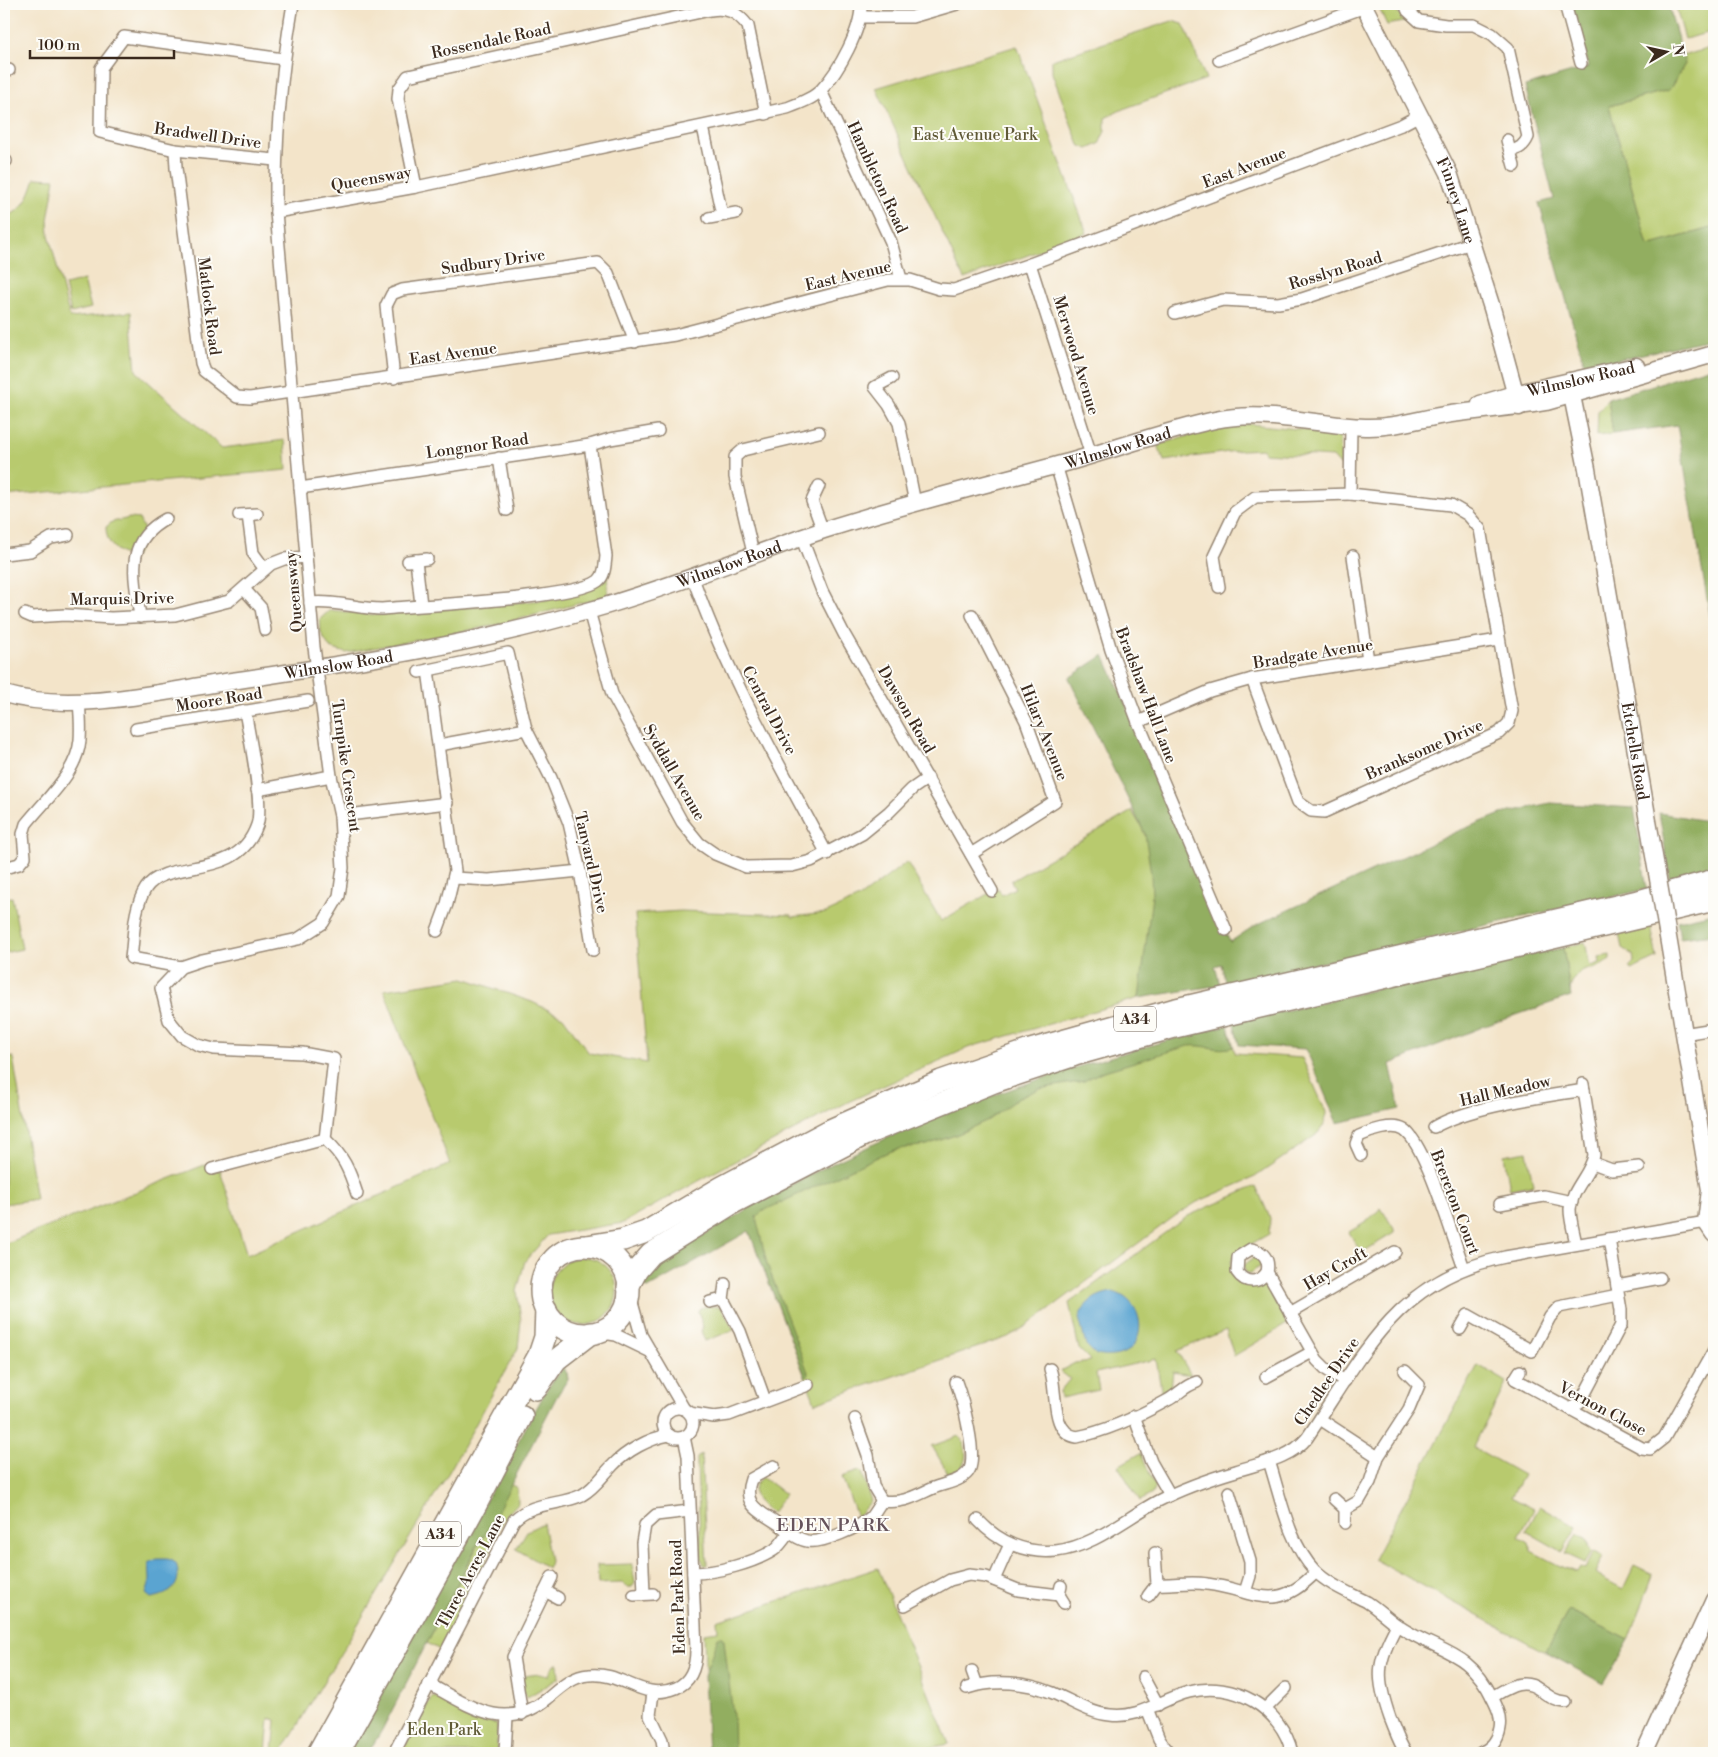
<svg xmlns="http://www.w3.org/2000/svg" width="1718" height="1757" font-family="'Libre Bodoni',serif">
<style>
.green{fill:#b8ca6e;stroke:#7a7a46}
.forest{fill:#92ae61;stroke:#666c40}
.water{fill:#5aa4d1;stroke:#4a6778}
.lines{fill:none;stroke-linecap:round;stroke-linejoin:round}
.street-casing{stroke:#978774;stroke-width:14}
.secondary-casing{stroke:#978774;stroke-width:19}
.highway-casing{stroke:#978774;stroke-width:24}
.street{stroke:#fff;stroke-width:11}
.secondary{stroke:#fff;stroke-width:16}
.highway{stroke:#fff;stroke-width:21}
.secondary-bridge-casing{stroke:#978774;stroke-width:19;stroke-linecap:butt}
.secondary-bridge{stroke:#fff;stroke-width:16}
.labels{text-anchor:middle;stroke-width:4;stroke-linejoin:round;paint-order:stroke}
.shield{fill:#fdfcf7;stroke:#75695f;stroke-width:1}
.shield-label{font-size:15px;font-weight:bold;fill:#3b2a1e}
.street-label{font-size:16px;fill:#3b2a1e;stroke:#fdfcf7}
.park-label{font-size:16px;fill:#605a36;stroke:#fdfcf7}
.neighbourhood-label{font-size:18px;letter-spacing:1px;fill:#67545c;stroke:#fdfcf7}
</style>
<rect width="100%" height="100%" fill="#fdfcf7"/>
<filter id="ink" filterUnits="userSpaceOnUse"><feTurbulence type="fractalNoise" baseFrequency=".02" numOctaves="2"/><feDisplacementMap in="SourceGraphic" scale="10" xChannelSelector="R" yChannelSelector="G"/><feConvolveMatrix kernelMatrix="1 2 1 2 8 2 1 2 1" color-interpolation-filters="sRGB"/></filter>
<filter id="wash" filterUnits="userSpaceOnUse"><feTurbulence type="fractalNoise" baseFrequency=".0096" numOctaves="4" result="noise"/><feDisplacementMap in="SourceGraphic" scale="20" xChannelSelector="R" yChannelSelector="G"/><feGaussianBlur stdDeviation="1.12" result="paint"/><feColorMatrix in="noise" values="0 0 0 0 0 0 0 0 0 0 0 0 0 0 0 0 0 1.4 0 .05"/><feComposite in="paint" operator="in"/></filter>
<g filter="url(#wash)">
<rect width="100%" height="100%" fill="#f3e4c9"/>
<g class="green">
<path d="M1377,4H1395L1396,11L1408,21L1387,25Z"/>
<path d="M1675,4H1714V31L1685,39Z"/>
<path d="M1172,21L1183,24L1186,30L1206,79L1123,109L1105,118V131L1099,144L1088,149L1079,145L1052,73V60Z"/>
<path d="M1017,46L1087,233L964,279L876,88Z"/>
<path d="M1714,47V227L1648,246L1609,106L1669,90L1685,64L1682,56Z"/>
<path d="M35,178L55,179L48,220L49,235L70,318L131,312L136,371L222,448L285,440L287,470L4,496V218C24,210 29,197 35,178Z"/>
<path d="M84,280L91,308L71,313L65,285Z"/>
<path d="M1608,399L1613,434L1597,436L1598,411Z"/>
<path d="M1250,424L1317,431L1340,437L1341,466L1333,457L1264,453L1263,449L1243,450L1164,461L1158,445L1219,427Z"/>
<path d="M130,518L139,519L146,534L134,558C118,554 106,545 106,527L112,522Z"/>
<path d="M607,571L608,596L492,626L346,653L330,648L321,633L320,619L330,610L377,615L555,599L587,591Z"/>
<path d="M1132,811C1136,819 1142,826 1145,835C1162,886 1146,947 1139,998L970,1047L850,1101L722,1168L623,1223L548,1235L525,1261L517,1291L521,1320L518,1348L449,1472L281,1753H273L276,1720L269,1718L266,1753H4V1244L217,1160L247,1255L450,1164L384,990L464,978L532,1002L563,1017L589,1053L647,1063L635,914L681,911L792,915V917L826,913L859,898L907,862L941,921L998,888L1002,895L1015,888L1011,881Z"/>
<path d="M12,897L22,949L4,953V898Z"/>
<path d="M1651,926L1657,958L1631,970L1629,967L1634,962L1633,955L1622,948L1619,934Z"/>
<path d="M1585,942L1590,966L1600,963L1599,957L1610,955V960C1594,974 1573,963 1570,992L1563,948Z"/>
<path d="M1231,1035L1235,1053L1302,1058L1326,1112L1325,1124L1316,1135L1255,1177L1197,1202L1175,1216L1028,1325L1008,1337L815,1403L744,1217L1038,1080Z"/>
<path d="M13,1057L36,1199L4,1204V1059Z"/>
<path d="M1527,1151L1533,1185L1510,1189L1504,1155Z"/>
<path d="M1256,1186L1270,1218L1269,1234L1237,1252L1230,1262L1235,1277L1265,1281L1287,1324L1234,1356L1226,1330L1177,1351L1191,1375L1173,1372L1171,1387L1162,1395L1156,1359L1096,1373L1099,1390L1061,1398L1060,1391L1070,1379L1060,1371L1075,1363L1091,1361L1079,1349L1069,1303L1188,1216Z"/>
<path d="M1381,1208L1394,1229V1233L1361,1253L1349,1232L1366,1222Z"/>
<circle cx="583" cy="1291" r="34"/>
<path d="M1253,1258L1260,1260V1266L1251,1273H1246L1243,1266Z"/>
<path d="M708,1306L721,1307L734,1330L705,1341L701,1331L703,1327L698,1311L700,1308Z"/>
<path d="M1478,1365L1507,1382L1473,1447L1523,1475L1511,1497L1534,1509L1519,1537L1529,1543L1531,1551L1564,1568L1577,1572L1580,1567L1585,1569L1594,1551L1603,1557L1595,1574L1623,1589L1634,1566L1653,1575L1629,1640L1569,1610L1545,1652L1374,1559Z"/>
<path d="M959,1436C970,1450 968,1470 949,1475L932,1446Z"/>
<path d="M1141,1453L1155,1486L1152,1494L1140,1501L1118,1466Z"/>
<path d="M701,1454L707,1565H704L701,1558L697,1464V1458Z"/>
<path d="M859,1471L862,1472L871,1501L857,1517L842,1477Z"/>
<path d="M762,1477L785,1494L772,1513C758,1504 745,1492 762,1477Z"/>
<path d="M510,1484L517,1488L518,1503L504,1518L491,1543L494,1544L440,1650L427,1643Z"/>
<path d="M1540,1506L1577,1527L1563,1552L1526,1531Z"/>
<path d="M543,1523L550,1561L548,1568L516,1549L527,1531Z"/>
<path d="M1577,1534L1586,1538L1589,1549L1592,1551L1585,1563L1566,1554Z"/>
<path d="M632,1564L635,1583L632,1587H627L622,1583L598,1584L597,1565Z"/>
<path d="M878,1568L949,1744L904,1753H708L704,1633L718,1631L717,1621Z"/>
<path d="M554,1664H558L559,1678L526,1698L523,1689L525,1685H523L522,1680L524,1676L539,1674L548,1676Z"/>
<path d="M435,1697L481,1720L497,1724V1753H401L431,1698Z"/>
</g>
<g class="forest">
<path d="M1572,4H1668L1685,64L1669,90L1609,106L1648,246L1714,227V338L1585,367L1539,203L1554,199L1525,86L1589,67Z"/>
<path d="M1714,366V639L1677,425L1613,434L1608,399Z"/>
<path d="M1104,655L1230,942L1254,926L1456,832L1501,814L1550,803L1634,808L1647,889L1226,984L1221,964L1215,966L1220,985L1139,998L1152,896L1151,874L1145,834L1069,678Z"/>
<path d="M1659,813L1714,822V868L1670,878Z"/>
<path d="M1714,913V934L1680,938L1677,921Z"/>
<path d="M1563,948L1571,996L1485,1026L1390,1064L1400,1109L1337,1123L1306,1049L1239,1045L1234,1023L1500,960Z"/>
<path d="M1228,1025L1233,1047C1218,1052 1205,1044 1188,1046L1101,1072L1084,1081L1039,1089L1019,1098L988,1120L958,1134L927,1145L898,1149L886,1153L763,1211L756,1217L767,1264L809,1375L806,1378L749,1231L648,1288L644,1287L643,1280C662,1255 693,1242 719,1226C874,1130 1053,1068 1228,1025Z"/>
<path d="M563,1368L567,1373L568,1379L557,1396L484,1537L482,1536L382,1730L368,1753H347L547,1389Z"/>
<path d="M1569,1610L1629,1640L1604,1684L1545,1652Z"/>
<path d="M718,1637H722L724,1640L733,1716L734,1753H708L704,1676Z"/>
</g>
<g class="water">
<path d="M1113,1292C1152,1302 1150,1366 1096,1355L1086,1345L1079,1318C1084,1302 1097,1294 1113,1292Z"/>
<path d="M157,1559H168L176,1563C183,1585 171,1595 151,1598L146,1594L150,1580L149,1563Z"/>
</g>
</g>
<g filter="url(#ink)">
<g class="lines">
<defs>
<g id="street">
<path d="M1405,4L1408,11L1419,21L1446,25H1474L1492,34L1508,48L1528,137C1524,146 1519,149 1510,151"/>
<path d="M1565,4L1581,63"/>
<path d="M862,17H912L957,4"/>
<path d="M1219,60L1365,7"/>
<path d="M4,70H9"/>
<path d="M821,91L891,242L901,279"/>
<path d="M703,127L722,215"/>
<path d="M1507,140L1514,166"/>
<path d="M175,150L176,168L201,363L204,371L237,397L250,398L675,335L888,280H910L939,289L954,290L1030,264L1401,125L1418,116"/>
<path d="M275,160L175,150L100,132L101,68L124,37L283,59"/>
<path d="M4,161H6"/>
<path d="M416,187L398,99L399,89L408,76L710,10C727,7 737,12 748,26L766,114"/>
<path d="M276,212C275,142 281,73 293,4"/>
<path d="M709,218L736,213"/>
<path d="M1030,264L1091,455"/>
<path d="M1175,313L1223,300L1278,303L1302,299L1471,243"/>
<path d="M394,378L386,306L392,294L402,290L598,263L608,273L635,342"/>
<path d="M892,378L875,387L889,405L899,423L915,503"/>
<path d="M499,458L507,510"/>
<path d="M1056,465L1111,650L1138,722L1226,930"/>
<path d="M819,486L812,501L823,531"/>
<path d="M300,488L590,445L610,439L658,431"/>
<path d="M239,515L257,514"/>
<path d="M248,515L253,553L264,568"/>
<path d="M802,539L822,591L844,634L992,891"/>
<path d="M4,554L30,551L51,538L68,535"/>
<path d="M1353,556L1368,661"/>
<path d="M754,557L735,477V457L743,450L819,432"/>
<path d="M416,560L421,605"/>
<path d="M408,561L427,559"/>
<path d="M693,578C727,675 779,763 827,854"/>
<path d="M1219,587L1214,556L1235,512L1255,497L1350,494L1351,426"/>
<path d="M244,589L261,608L265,630"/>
<path d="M310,603C335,600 357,609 382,609C421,605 574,599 598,581C605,576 605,565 606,556L590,445"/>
<path d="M589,611L612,694L682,822L699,843L715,854L746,867L792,866L811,861L862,834L889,812L912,789L928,778"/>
<path d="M25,614L32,617L65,615L111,618L175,615L229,601L271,564L284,559L306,557"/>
<path d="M140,617C135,577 123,542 166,519"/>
<path d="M428,670L455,871L447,904L437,931"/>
<path d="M419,672L508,653L526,729L551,778L569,823L580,871L593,950"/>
<path d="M1252,679L1298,802L1311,811L1324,812L1499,733L1509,723L1512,711L1480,529L1468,515L1451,505L1350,494"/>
<path d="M1138,722L1210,691L1252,679L1499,640"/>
<path d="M136,729L308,701"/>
<path d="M439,745L526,729"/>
<path d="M257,790L331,776"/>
<path d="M340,816L447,803"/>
<path d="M971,854L1055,801L1026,721L972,615"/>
<path d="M4,868L19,864L25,857L23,834L26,824C46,799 77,773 80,740C81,727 80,713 79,701"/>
<path d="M454,878L489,880L580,871"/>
<path d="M181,967L131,958C134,936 133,908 146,888C168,856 237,883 257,825C264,805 249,735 245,711"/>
<path d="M1683,1034L1714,1029"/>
<path d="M1434,1127C1471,1106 1542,1097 1584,1090"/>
<path d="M325,1139L334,1059L302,1053L214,1049L198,1045L182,1036L169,1020L161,988L181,967L202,960L298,939L323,923L339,896L343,868L340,816L331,776L314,647L276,212L416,187L787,108C798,104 813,99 821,90C839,71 862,29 861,4"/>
<path d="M325,1139C344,1157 349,1169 357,1194"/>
<path d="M1361,1155L1356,1144L1359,1136C1370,1131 1393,1123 1404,1130C1426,1144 1453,1240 1464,1268"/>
<path d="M1593,1163L1612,1170L1639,1167"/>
<path d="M212,1169L325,1139"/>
<path d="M1500,1204L1544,1196L1572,1202"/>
<path d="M1576,1244C1574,1233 1570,1220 1570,1209C1572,1188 1591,1174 1594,1155L1583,1084"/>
<path d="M1267,1272C1259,1284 1245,1284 1237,1272L1238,1257L1251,1249C1263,1251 1270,1259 1267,1272L1317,1360L1327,1370L1345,1381"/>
<path d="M1617,1286L1660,1278"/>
<path d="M629,1292L641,1335L684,1409"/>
<path d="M723,1299L740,1331L765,1400"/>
<path d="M710,1302L723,1299L725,1284"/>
<path d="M1290,1313L1395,1252"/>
<path d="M1460,1329L1468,1315L1532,1351L1550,1317L1559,1307L1618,1295"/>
<path d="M596,1332L616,1335L649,1351"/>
<path d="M1050,1369C1058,1388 1049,1433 1077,1437C1107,1431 1141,1415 1168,1400C1179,1394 1184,1386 1197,1382"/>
<path d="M1520,1371L1515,1379L1642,1448L1650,1449L1664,1438L1714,1350"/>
<path d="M1266,1377L1312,1352"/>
<path d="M1572,1408L1581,1401L1621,1325V1310L1609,1239"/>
<circle cx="678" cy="1423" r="15"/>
<path d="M689,1413L714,1417L729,1415L808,1385"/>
<path d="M1134,1416L1151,1462L1170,1495"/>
<path d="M855,1419L868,1455L873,1486L882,1501"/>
<path d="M1320,1419L1378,1457"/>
<path d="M1269,1461C1281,1498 1288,1542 1315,1571C1329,1585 1350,1593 1367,1602C1378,1609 1387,1618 1397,1625C1437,1653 1469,1648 1493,1699C1498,1709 1502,1718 1500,1728C1498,1740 1491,1749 1480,1753"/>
<path d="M774,1466L751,1479C741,1507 762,1512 780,1525C788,1531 798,1540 807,1541C822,1544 860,1527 871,1517C875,1512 878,1506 882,1501"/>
<path d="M1229,1492L1250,1561V1576L1245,1592"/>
<path d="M1334,1499L1345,1509L1359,1501L1370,1482L1378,1457L1409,1409L1419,1385L1405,1371"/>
<path d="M882,1501C903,1504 915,1496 933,1488C945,1483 960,1482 968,1472C979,1459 962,1398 956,1382"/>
<path d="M978,1520C998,1542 1026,1554 1056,1551C1093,1547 1126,1518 1158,1501C1183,1488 1209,1479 1236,1471C1260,1463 1290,1459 1307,1438C1364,1354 1396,1279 1505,1257L1706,1222"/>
<path d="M1345,1523V1509"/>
<path d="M693,1573C716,1573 754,1563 774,1550C780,1546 785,1538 789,1532"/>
<path d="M994,1580L1010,1544"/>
<path d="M1157,1584C1174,1585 1190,1581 1207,1584C1257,1590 1273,1616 1316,1572"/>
<path d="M1061,1586L1059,1595L1064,1603"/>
<path d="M545,1591L558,1598"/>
<path d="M644,1594L642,1543L645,1525L656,1515L690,1511"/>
<path d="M634,1595L653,1594"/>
<path d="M1148,1596L1157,1584L1155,1553"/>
<path d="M905,1605L950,1580L969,1575L986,1577L1018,1590L1059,1595"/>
<path d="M1397,1625C1376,1663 1376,1678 1390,1718C1395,1730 1399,1743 1406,1753"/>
<path d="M972,1671L977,1685"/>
<path d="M1143,1677L1158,1705"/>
<path d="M429,1684C469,1706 505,1733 547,1699C559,1689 572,1676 589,1675C622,1671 642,1702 676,1688C692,1681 696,1665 696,1650L688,1456L684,1437"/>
<path d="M967,1688C995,1679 1026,1682 1053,1693C1072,1701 1089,1713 1110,1715C1140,1719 1161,1699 1189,1692C1233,1680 1282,1708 1292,1753"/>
<path d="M653,1693L650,1715L662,1740L664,1753"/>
<path d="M1492,1697C1508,1688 1523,1677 1540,1690C1549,1696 1554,1701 1565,1702"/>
<path d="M1265,1709L1286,1688"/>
<path d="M1148,1711L1159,1739L1169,1753"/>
<path d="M522,1714L513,1657L552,1577"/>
<path d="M394,1753L514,1520C533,1501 559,1506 582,1495C595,1488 602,1476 612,1466C626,1451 650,1438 669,1435"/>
<path d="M505,1753L507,1716"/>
</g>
<g id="secondary">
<path id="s1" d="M1363,4L1449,173L1492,308L1519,407"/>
<path id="s2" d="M1569,381L1587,469L1657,873"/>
<path id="s3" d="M1480,404L1514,394L1636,366"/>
<path id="s4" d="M4,694C73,714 162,691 232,681C353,663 474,644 591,610C670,588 746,556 824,530C905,504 987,484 1069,462C1118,448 1165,431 1215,420C1265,409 1314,425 1365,427C1394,428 1422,418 1451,414C1483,409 1514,408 1546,402L1714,354"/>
<path d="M1667,931L1710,1190L1706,1222L1714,1234"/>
<path d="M1644,1753L1714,1600"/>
</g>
<g id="highway">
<path d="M587,1246L623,1240L646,1232L722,1187L830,1130L941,1081L1030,1050L1172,1010L1638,901L1714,880"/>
<circle cx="585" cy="1290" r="44"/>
<path d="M628,1287L637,1270L651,1254L731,1204L864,1135L994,1082L1075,1055L1175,1027L1714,900"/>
<path d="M536,1389L556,1360L591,1333"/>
<path d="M318,1753L539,1355L545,1337L546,1309"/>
<path d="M338,1753L476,1505L522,1416"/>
</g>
</defs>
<use href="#street" class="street-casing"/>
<use href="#secondary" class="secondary-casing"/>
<use href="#highway" class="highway-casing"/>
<use href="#street" class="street"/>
<use href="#secondary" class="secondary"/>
<use href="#highway" class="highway"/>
<defs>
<path id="secondary-bridge" d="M1657,873L1667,931"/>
</defs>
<use href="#secondary-bridge" class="secondary-bridge-casing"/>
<use href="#secondary-bridge" class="secondary-bridge"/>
</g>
</g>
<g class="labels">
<g class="shield">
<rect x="1114" y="1006.5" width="42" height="25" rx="4"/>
<rect x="419" y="1521.5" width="42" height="25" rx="4"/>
</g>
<g class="shield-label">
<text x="1135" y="1024">A34</text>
<text x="440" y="1539">A34</text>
</g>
<g class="street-label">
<text transform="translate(491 40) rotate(-12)" y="6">Rossendale Road</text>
<text transform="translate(208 135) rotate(8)" y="6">Bradwell Drive</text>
<text transform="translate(1244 167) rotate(-21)" y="6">East Avenue</text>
<text transform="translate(878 177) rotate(65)" y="6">Hambleton Road</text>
<text transform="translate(371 178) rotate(-10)" y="6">Queensway</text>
<text dy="6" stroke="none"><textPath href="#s1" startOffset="218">Finney Lane</textPath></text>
<text transform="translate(493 261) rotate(-8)" y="6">Sudbury Drive</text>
<text transform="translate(1335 270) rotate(-17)" y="6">Rosslyn Road</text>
<text transform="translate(848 275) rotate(-13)" y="6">East Avenue</text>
<text transform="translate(210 306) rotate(83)" y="6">Matlock Road</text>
<text transform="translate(453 353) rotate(-8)" y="6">East Avenue</text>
<text transform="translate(1077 355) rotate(73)" y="6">Merwood Avenue</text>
<text dy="6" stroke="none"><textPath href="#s3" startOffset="104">Wilmslow Road</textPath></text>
<text transform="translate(477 445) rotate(-8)" y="6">Longnor Road</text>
<text dy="6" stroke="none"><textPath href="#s4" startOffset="1148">Wilmslow Road</textPath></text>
<text dy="6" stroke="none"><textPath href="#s4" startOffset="742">Wilmslow Road</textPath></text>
<text transform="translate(293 592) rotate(-95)" y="6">Queensway</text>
<text transform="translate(122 598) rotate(-1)" y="6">Marquis Drive</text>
<text transform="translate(1313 653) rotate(-9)" y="6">Bradgate Avenue</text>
<text dy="6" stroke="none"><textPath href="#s4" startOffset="338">Wilmslow Road</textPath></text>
<text transform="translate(1147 695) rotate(69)" y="6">Bradshaw Hall Lane</text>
<text transform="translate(219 699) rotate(-9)" y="6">Moore Road</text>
<text transform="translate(907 709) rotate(60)" y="6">Dawson Road</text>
<text transform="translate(770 710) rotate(62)" y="6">Central Drive</text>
<text transform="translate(1045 732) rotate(68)" y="6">Hilary Avenue</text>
<text transform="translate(1424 749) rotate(-24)" y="6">Branksome Drive</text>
<text dy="6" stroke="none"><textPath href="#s2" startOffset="376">Etchells Road</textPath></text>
<text transform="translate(347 766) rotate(82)" y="6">Turnpike Crescent</text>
<text transform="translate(675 772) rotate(60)" y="6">Syddall Avenue</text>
<text transform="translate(592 862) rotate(77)" y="6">Tanyard Drive</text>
<text transform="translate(1505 1090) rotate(-13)" y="6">Hall Meadow</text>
<text transform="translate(1456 1202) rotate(69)" y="6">Brereton Court</text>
<text transform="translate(1335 1268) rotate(-30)" y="6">Hay Croft</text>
<text transform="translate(1326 1381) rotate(-56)" y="6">Chedlee Drive</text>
<text transform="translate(1603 1408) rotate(28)" y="6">Vernon Close</text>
<text transform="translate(470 1571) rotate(-62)" y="6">Three Acres Lane</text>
<text transform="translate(677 1597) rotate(-92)" y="6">Eden Park Road</text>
</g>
<g class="park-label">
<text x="975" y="140">East Avenue Park</text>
<text x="444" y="1735">Eden Park</text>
</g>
<g class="neighbourhood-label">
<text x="833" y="1531">EDEN PARK</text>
</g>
</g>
<rect width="1718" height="1757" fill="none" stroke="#fdfcf7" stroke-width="20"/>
<g transform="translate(1666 52) rotate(81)" stroke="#fdfcf7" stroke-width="4" paint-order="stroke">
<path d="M0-4L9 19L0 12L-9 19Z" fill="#3b2a1e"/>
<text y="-8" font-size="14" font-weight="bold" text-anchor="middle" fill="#3b2a1e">N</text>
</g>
<path d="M30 50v8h144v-8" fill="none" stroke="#3b2a1e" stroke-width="2.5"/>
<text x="38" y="50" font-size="15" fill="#3b2a1e" stroke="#fdfcf7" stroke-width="4" paint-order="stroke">100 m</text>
</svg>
